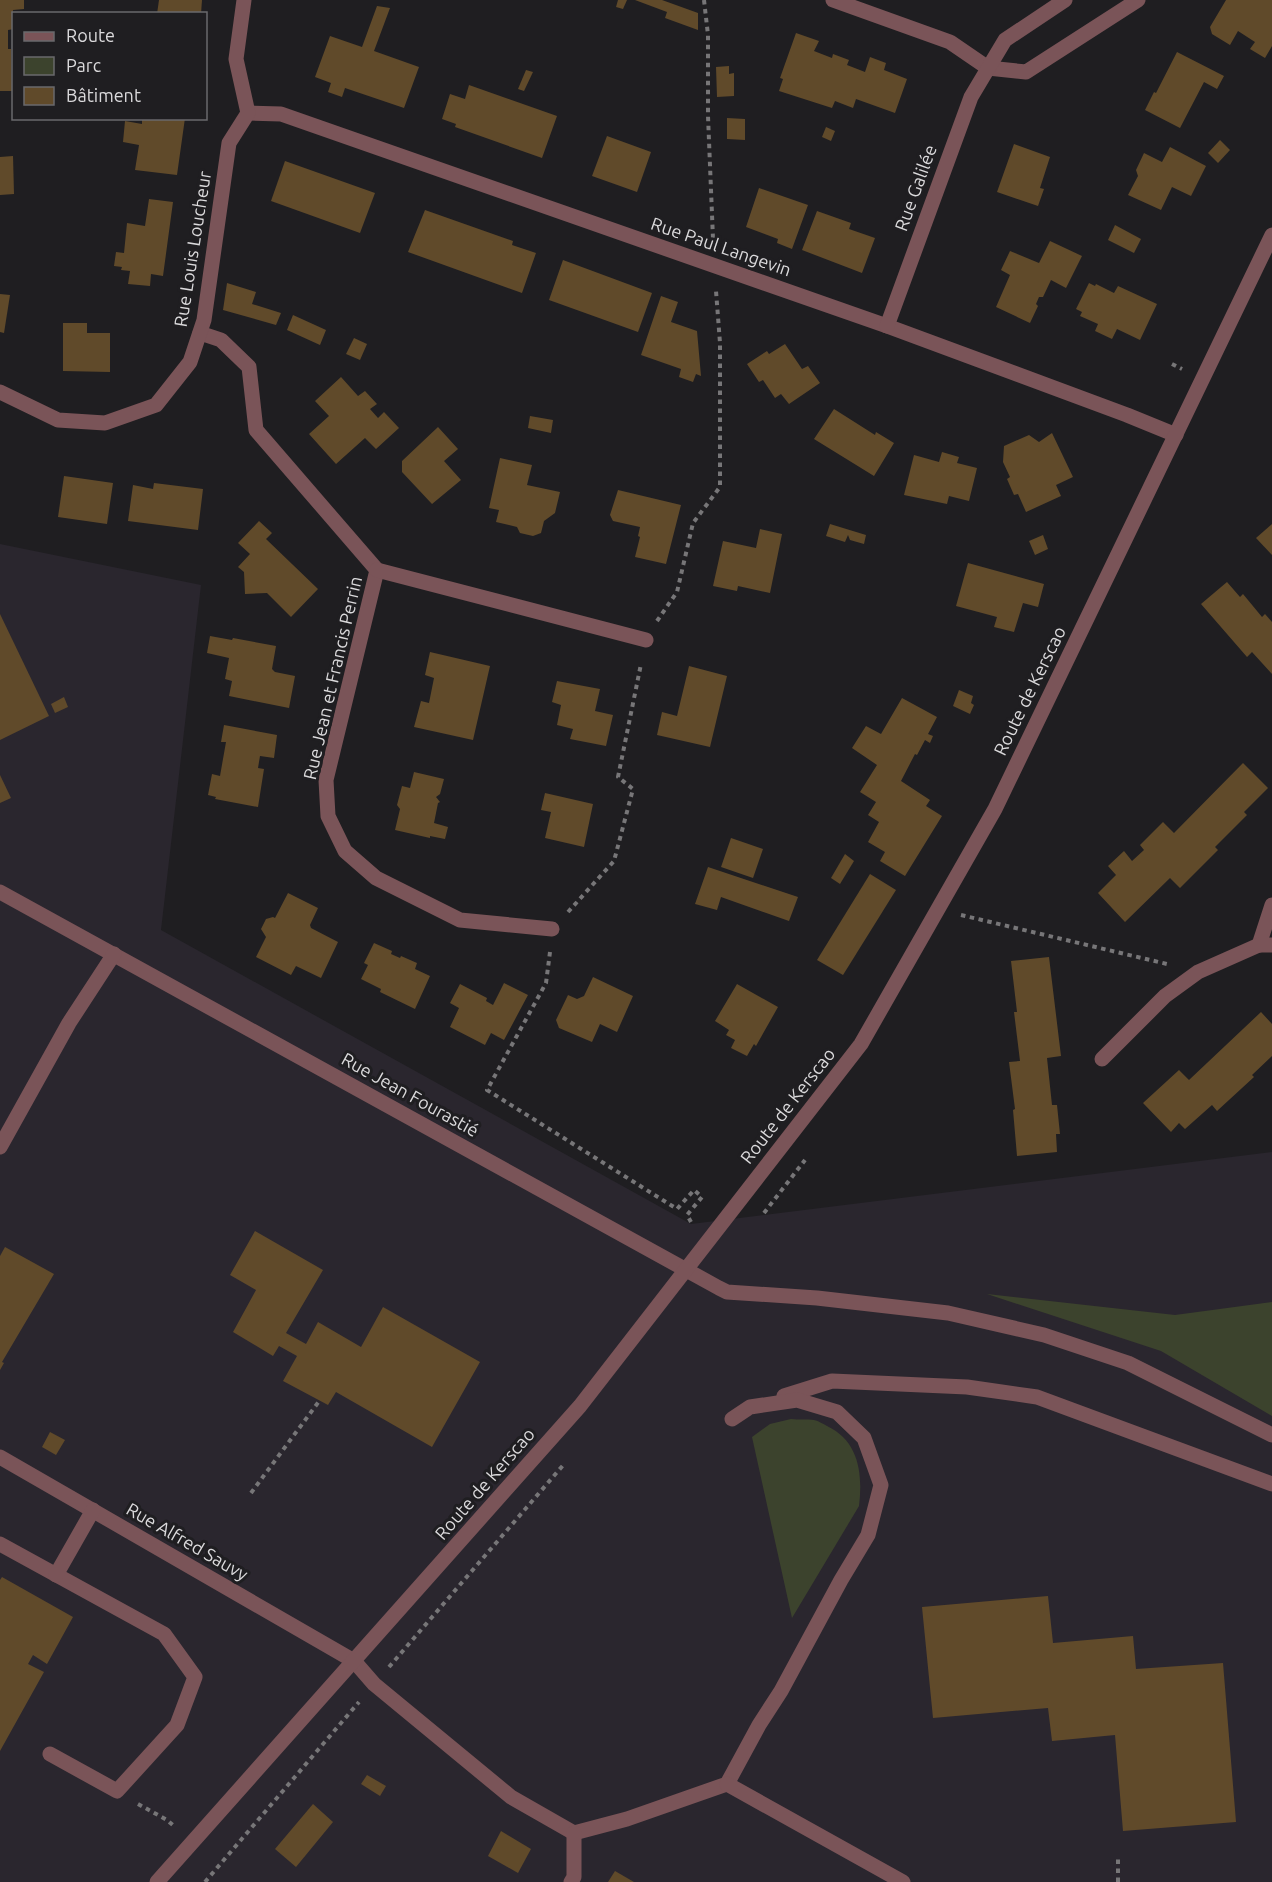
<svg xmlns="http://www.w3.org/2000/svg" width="1272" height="1882" font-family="Ubuntu,sans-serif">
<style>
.built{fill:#2a262e}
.green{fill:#3c432d}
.building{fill:#604a2a}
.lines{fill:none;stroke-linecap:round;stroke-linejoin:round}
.path{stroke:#777678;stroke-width:4;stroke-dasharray:4.5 4.5;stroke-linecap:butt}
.minor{stroke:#7a5458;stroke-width:15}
.labels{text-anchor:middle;stroke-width:6;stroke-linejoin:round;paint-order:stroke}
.street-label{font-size:18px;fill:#dbdadc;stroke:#1f1e21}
</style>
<rect width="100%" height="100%" fill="#1f1e21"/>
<path class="built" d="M0,544L201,585L161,930L691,1224L1272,1152V1882H0Z"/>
<g class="green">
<path d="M987,1294L1175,1315L1272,1302V1416L1161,1351Z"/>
<path d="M791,1419C799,1420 807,1419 814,1420C819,1421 823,1424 827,1426C859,1441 863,1474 859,1506L792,1618L752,1437L770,1424Z"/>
</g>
<g class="building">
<path d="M0,0H24V9L13,10L14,29L8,30V49H11L12,91H0Z"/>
<path d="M159,0H202L201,14H157Z"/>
<path d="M618,0H627L623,9L616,7Z"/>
<path d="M635,0H662L698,13V30L665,18L667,12Z"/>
<path d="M1226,0H1272V46L1265,58L1250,49L1255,42L1238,31L1230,45L1212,34L1210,27Z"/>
<path d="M377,6L390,8L374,51L419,67L404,108L345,88L342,97L328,92L331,83L315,77L330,36L362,47Z"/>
<path d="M796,33L819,41L814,51L832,58L833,54L849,60L847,65L865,72L870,57L886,63L884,70L907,79L895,113L856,99L853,108L835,101L832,108L779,91L783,79L780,78Z"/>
<path d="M1177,52L1224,76L1217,89L1204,82L1180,128L1145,110L1154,92L1156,93Z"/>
<path d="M729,66V74L734,73V96L717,97L716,67Z"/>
<path d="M526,70L533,72L524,91L518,89Z"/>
<path d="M469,85L557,116L542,158L455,127L456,124L442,119L450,94L465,99Z"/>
<path d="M142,118H185L177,175L135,170L139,145L123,142L125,121L142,124Z"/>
<path d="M727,118L745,119V140L727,139Z"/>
<path d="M826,127L835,131L831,141L822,137Z"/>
<path d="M607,136L651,152L637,192L592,176Z"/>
<path d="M1220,140L1230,150L1218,163L1208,153Z"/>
<path d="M1014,144L1050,157L1040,188L1044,189L1038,206L997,192Z"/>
<path d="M1170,147L1206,166L1191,196L1172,187L1161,210L1128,195L1138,176L1136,170L1144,153L1162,162Z"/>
<path d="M13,156L14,194L0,195V157Z"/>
<path d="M285,161L375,193L360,233L271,201Z"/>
<path d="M759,188L808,205L792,249L777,243L778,239L746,227Z"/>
<path d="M149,199L173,202L163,276L151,274L150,286L128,284L130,271L121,270L122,267L114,266L116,252L124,253L127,223L145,226Z"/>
<path d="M425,210L513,241L512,245L536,253L522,293L408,252Z"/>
<path d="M817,211L851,223L849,229L875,238L862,273L802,250Z"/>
<path d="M1115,225L1141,239L1134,253L1108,240Z"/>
<path d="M1050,241L1082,256L1066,288L1051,280L1043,297H1039L1036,304L1038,306L1030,323L996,307L1010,275L1001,270L1010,251L1039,263Z"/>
<path d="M563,260L652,293L638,332L549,300Z"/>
<path d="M227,283L256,292L252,304L281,313L276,325L223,310Z"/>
<path d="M1089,283L1095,286L1096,284L1114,293L1118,286L1157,304L1140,340L1117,329L1112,339L1095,331L1098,324L1080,316L1082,312L1076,309Z"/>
<path d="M0,294L10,295L4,333L0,332Z"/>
<path d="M661,296L678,302L671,322L697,331L701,376L696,374L693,382L679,377L681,369L641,355Z"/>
<path d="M293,315L326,330L320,345L287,330Z"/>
<path d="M63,323H87V333H110V372L63,371Z"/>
<path d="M354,338L367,344L360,360L346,354Z"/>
<path d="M785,344L802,369L808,366L820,383L789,404L781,394L775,398L763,380L759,382L747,364L767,351L769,354Z"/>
<path d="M341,377L358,396L365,391L377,404L370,409L378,418L384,412L399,428L376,449L365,438L336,464L309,434L329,416L315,401Z"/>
<path d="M834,409L875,435L876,432L894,443L874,476L814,439Z"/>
<path d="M530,416L553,420L551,433L528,428Z"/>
<path d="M438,427L458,449L444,461L461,480L432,504L402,472V461Z"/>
<path d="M1052,433L1073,477L1056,485L1061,496L1026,512L1018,494L1014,495L1007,479L1010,477L1003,462L1004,446L1029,435L1039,442Z"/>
<path d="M942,452L959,457L957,463L977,468L969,501L949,496L947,504L904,495L914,455L939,462Z"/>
<path d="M500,458L532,465L527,485L560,492L555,513L544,521L541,533L533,536L520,533L517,527L496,522L499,510L489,508Z"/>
<path d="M64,476L113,483L107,524L58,517Z"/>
<path d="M154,483L203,489L198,530L128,521L133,485L153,489Z"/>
<path d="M618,490L681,505L666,564L635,557L640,537L638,536L640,527L613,521L610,515Z"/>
<path d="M259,521L272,533L266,539L318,589L291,617L267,593L245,594L244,572L238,567L250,554L238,543Z"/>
<path d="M830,524L866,535L864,544L850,540L848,535L845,542L826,536Z"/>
<path d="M1272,524V555L1256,538Z"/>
<path d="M760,529L782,534L770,593L738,586L737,591L713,586L723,541L756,548Z"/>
<path d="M1043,535L1048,549L1035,555L1029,541Z"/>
<path d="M968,563L1044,584L1038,607L1023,603L1014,632L994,627L997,617L956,606Z"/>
<path d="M1227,582L1240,597L1243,594L1262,617L1265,614L1272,622V674L1252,652L1247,657L1201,604Z"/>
<path d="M0,614L49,716L0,740Z"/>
<path d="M210,636L232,640L233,638L276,646L272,669L275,672L295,676L289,708L229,696L232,681L225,679L229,658L207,653Z"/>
<path d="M430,652L490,666L473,740L414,727L421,701L429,703L434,678L425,675Z"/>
<path d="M689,666L727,676L710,747L657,735L662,712L677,716Z"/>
<path d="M557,681L600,689L595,711L613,715L606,746L570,739L573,729L557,725L561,705L552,702Z"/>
<path d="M959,690L973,696L971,703L974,705L970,714L953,706Z"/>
<path d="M64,697L68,707L55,713L51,704Z"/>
<path d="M902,698L937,717L928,734L933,736L930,743L925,740L917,755L915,754L901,781L930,800L926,806L942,816L905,876L880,861L885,852L868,842L879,822L868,815L876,802L860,792L877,765L852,748L866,726L881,734Z"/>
<path d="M224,725L277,735L274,758L260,756L258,768L264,769L258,807L215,799L216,797L208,795L212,774L220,776L226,742H221Z"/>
<path d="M1243,763L1268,788L1244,812L1247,815L1215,847L1218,850L1180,888L1170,878L1125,922L1098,893L1116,875L1108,866L1124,851L1132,861L1144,850L1140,845L1163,822L1174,833Z"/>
<path d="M414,772L444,779L440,794L436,797L440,802L438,803L434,823L448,827L445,839L430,836V838L395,830L400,809L397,805L402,786L410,788Z"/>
<path d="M0,775L11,798L0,803Z"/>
<path d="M545,793L593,804L584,847L545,838L551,812L541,810Z"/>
<path d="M731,838L763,849L753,878L721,867Z"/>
<path d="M845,854L854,861L840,884L831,878Z"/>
<path d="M708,867L798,897L789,921L721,897L717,910L695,904Z"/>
<path d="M870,874L896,890L843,975L817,960Z"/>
<path d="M288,893L318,908L310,925L311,928L338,942L321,978L296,966L291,975L256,957L266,937L261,929L266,919L273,917L275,918Z"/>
<path d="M374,943L392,951L391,954L400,958L401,956L417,963L415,969L430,976L415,1009L380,992L381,989L361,979L368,965L364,963Z"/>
<path d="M1049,957L1061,1056L1047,1058L1052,1105H1057L1060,1134H1056L1057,1152L1017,1156L1013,1110L1015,1109L1009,1062L1020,1061L1014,1012H1017L1011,961Z"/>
<path d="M593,977L633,996L617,1032L600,1024L592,1042L559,1028L556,1020L568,995L577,999L584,996Z"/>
<path d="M504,983L528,995L504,1040L491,1033L485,1045L450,1027L459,1008L450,1003L460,984L487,998L486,1001L493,1005Z"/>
<path d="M737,984L778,1007L756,1046L754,1044L747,1056L731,1048L735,1040L726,1035L729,1030L715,1021Z"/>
<path d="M1261,1012L1272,1024V1056L1252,1075L1254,1077L1217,1111L1212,1105L1185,1129L1179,1123L1171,1132L1143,1103L1179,1070L1189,1080Z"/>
<path d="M255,1231L323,1270L286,1333L306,1344L318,1322L361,1347L383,1307L480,1362L432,1447L336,1392L328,1405L283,1381L297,1356L279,1346L273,1356L233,1332L256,1290L230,1275Z"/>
<path d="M5,1247L54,1274L2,1362L4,1363L0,1370V1256Z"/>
<path d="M50,1432L65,1440L56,1455L42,1447Z"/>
<path d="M2,1577L73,1617L47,1664L33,1655L28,1664L44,1672L0,1751V1580Z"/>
<path d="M1048,1596L1053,1643L1133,1636L1136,1669L1223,1663L1236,1822L1123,1831L1115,1735L1052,1741L1048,1708L933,1718L922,1607Z"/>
<path d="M367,1775L386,1786L380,1796L361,1784Z"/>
<path d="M313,1804L333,1822L296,1867L275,1849Z"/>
<path d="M501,1831L531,1849L518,1873L488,1856Z"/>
<path d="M615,1871L634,1882H608Z"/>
</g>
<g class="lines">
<g class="path">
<path d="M704,0L708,35V116L713,239"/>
<path d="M1172,364L1182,369"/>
<path d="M657,621L677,592L693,523L720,487V343L716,291"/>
<path d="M568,912L614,861L633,789L618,777L641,664"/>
<path d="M961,915L1167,964"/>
<path d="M550,952L546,983L487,1090L677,1209L694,1190L702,1197L687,1215L691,1222"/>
<path d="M764,1213L805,1160"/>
<path d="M251,1493L320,1400"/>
<path d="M389,1667L565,1463"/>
<path d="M138,1804L167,1820L175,1827"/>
<path d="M205,1882L359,1702"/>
<path d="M1118,1882V1858"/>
</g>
<g class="minor">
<path d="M833,0L950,42L988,68L1026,72L1138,0"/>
<path d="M248,113L281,114L887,326L1127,415L1176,435"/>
<path d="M887,326L971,97L1005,40L1065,0"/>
<path d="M200,333L221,340L249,367L256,430L377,570L326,780L328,816L345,851L376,878L460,920L552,929"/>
<path d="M0,392L58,420L105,423L156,405L190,362L204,320L229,143L248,113L236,59L244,0"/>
<path d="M377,570L646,640"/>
<path d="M0,892L719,1288L727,1292L817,1298L948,1313L1044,1335L1128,1363L1272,1435"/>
<path d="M1259,945L1272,905"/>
<path d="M1102,1059L1165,996L1198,972L1259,945H1272"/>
<path d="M0,1147L69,1023L114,954"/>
<path d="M784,1396L832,1381L967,1387L1037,1397L1272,1484"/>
<path d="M0,1457L354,1661L374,1684L511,1797L574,1833L627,1819L727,1784L759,1725L781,1691L841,1580L868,1535L881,1485L864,1438L837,1412L797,1400L750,1407L732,1419"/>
<path d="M0,1544L164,1634L195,1677L177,1725L117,1791L50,1754"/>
<path d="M56,1575L93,1510"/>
<path d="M727,1784L903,1882"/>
<path d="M157,1882L580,1406L861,1044L995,809L1272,235"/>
<path d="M571,1882L574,1877V1833"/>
</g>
</g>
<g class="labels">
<g class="street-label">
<text transform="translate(916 188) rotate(-70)" y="6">Rue Galilée</text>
<text transform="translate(721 247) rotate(19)" y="6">Rue Paul Langevin</text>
<text transform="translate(193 249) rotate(-81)" y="6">Rue Louis Loucheur</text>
<text transform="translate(333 678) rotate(-77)" y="6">Rue Jean et Francis Perrin</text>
<text transform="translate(1030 691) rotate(-64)" y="6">Route de Kerscao</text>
<text transform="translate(410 1095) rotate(29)" y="6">Rue Jean Fourastié</text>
<text transform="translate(788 1106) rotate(-52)" y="6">Route de Kerscao</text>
<text transform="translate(485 1484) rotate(-49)" y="6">Route de Kerscao</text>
<text transform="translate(187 1542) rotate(30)" y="6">Rue Alfred Sauvy</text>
</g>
</g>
<rect x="12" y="12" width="195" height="108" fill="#1f1e21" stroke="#6a696c" stroke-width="1.5"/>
<rect x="24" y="32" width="30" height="9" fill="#7a5458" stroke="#6a696c" stroke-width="1.5"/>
<text x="66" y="42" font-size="18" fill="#dbdadc">Route</text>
<rect x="24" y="57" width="30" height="18" fill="#3c432d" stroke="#6a696c" stroke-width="1.5"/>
<text x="66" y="72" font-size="18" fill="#dbdadc">Parc</text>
<rect x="24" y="87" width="30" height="18" fill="#604a2a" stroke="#6a696c" stroke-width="1.5"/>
<text x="66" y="102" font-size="18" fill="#dbdadc">Bâtiment</text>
</svg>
